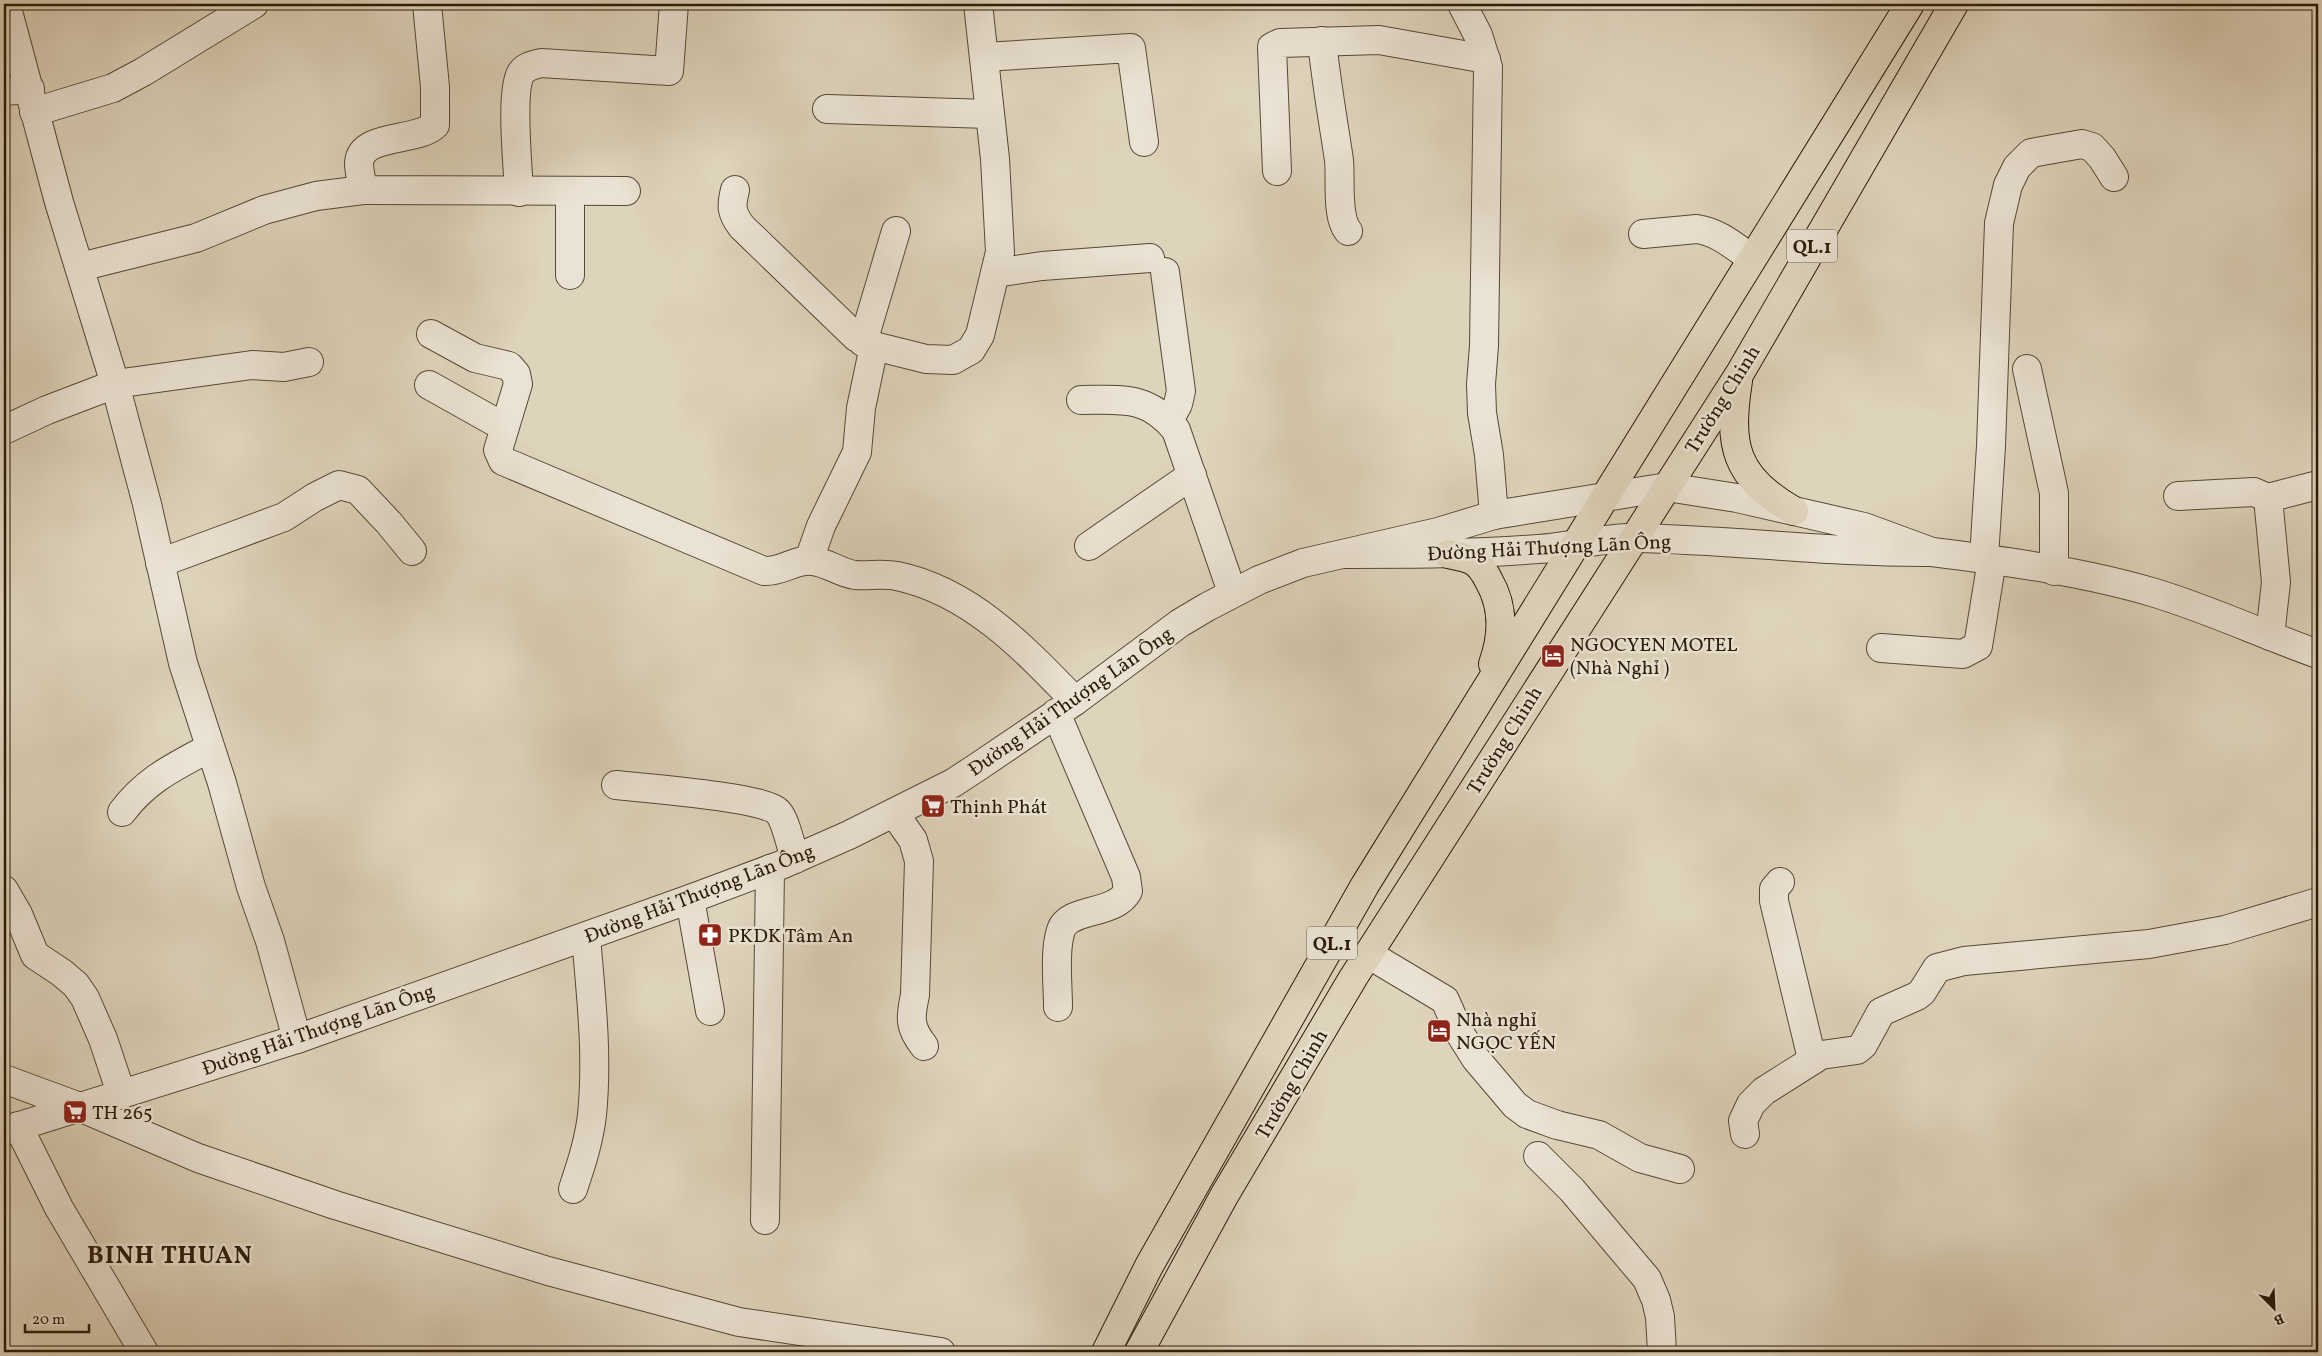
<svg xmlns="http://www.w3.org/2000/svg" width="2322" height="1356" font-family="Vollkorn,serif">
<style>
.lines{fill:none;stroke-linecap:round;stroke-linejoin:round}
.minor-casing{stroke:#574935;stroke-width:30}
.highway-casing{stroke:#2a1b08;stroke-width:30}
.minor{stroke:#eae2d3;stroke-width:28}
.highway{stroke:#ded3bb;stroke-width:28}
.labels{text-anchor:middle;stroke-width:5;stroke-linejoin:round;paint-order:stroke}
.shield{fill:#eae2d3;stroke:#645745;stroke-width:1}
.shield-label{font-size:19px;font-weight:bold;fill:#2a1b08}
.street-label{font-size:20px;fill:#2a1b08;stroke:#eae2d3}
.poi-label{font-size:20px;fill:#2a1b08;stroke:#eae2d3;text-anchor:start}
.district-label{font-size:25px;font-weight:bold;letter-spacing:1px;fill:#2a1b08;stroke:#eae2d3}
</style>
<rect width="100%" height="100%" fill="#ded3bb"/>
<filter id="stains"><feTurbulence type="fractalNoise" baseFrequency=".004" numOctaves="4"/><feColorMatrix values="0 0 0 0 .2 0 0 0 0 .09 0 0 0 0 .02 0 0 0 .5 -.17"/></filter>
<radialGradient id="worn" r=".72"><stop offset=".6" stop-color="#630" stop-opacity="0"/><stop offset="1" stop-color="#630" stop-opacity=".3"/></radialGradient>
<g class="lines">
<defs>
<g id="minor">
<path d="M6,4L59,202L115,384L147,504L183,663L222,783L251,887L270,941L297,1039"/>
<path d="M427,4L435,87V125C418,142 361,133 359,163C359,172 362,182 363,190L626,191"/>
<path d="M1462,4L1478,35L1488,67L1484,346L1481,384L1482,413L1489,455L1494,515"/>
<path d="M1322,41C1326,81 1333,120 1339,160C1341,180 1336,216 1348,231"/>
<path d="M984,57L1131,48L1144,142"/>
<path d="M4,91L30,89"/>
<path d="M827,109L989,114"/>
<path d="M34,112L113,88L143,72L254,4"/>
<path d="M1277,171L1272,47L1280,43L1379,40L1486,59"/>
<path d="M735,190C731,206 731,213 742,227L856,337L874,346"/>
<path d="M519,192C518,167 510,92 521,73C526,66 533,65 541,63L669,71L674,4"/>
<path d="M1643,234L1697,229C1718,232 1734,246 1751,258"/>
<path d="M80,267L196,238L264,210L316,196L363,190"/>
<path d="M1165,272L1181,391L1178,404L1169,421"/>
<path d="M995,273L1042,266L1150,258"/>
<path d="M570,275V192"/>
<path d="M431,334L475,358L509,366L516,374L518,384L498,450L503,461L764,571C782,572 795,559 812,561C827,562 840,573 855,575C869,576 883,573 897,576C970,591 1025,649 1075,701"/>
<path d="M863,342L896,231"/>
<path d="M2027,369L2054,493V571"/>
<path d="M429,385L504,427"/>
<path d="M1081,400C1122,400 1147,395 1176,430L1232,592"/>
<path d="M4,430L47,410L115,384L252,365L284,367L309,362"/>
<path d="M2178,496L2254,492L2268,498"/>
<path d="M1089,546L1192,475"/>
<path d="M1932,552C2005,561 2085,572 2155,593C2211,610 2264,635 2318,654"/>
<path d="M1984,558L1991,446L1999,223L2008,185L2017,167L2031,153L2082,144L2092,147L2102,158L2114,177"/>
<path d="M809,560L821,526L857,452L861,408L874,346L926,359L953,360L971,350L980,335L1000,252L995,159L978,4"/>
<path d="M160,563L284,517L315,497L339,485L358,490L389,523L412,551"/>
<path d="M2270,636L2276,582L2268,498L2318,485"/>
<path d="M1881,648L1963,654L1978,646L1992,560"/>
<path d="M1056,713L1126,877L1128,891C1115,916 1069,907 1061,930C1054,951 1058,985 1058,1007"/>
<path d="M616,785C642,788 766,797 778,812C786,821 791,847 795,859"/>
<path d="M122,812C147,779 174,767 209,748"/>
<path d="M894,813L913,840L919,861L915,995C910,1018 909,1027 924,1046"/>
<path d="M1780,882L1774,889V901L1812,1059"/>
<path d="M4,890L18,914L35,955L62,973L76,985L85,998L103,1039L121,1093"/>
<path d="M690,899L710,1011"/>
<path d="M1368,954L1445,1000L1459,1032L1476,1059L1515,1105L1527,1114L1557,1125L1599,1135L1640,1158L1680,1169"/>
<path d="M4,1079L77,1106L198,1158L335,1205L548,1271L739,1322L941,1352"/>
<path d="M18,1126L59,1208L144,1352"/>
<path d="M4,1131L297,1039L690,899L781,865L849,835L953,783L976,768L1075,701L1180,623L1207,607L1259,580L1303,563L1438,532L1494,515L1667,487L1737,498L1864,527L1932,552C1833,553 1735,540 1636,538C1604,537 1571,547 1538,549C1474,554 1409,554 1345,554"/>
<path d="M1745,1134L1743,1121L1751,1104L1764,1091L1821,1055L1857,1050L1863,1045L1881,1012L1917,996L1922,992L1937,968L1964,961L2149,944L2225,930L2318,902"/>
<path d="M1538,1156L1572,1190L1647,1279L1656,1300L1660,1317L1662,1352"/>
<path d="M573,1189C581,1165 589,1141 592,1115C598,1056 591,996 586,937"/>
<path d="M765,1220L770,869"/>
</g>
<g id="highway">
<path d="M1738,381C1728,445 1734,477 1794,511"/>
<path d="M1448,554C1456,556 1464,557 1471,560C1480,564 1485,573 1489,581C1504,607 1503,636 1493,664"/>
<path d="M1106,1352L1149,1266L1365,885L1910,4"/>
<path d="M1139,1352L1224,1196L1353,978L1740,373L1954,4"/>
</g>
</defs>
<use href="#minor" class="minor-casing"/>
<use href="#highway" class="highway-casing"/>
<use href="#minor" class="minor"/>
<use href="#highway" class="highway"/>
</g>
<defs>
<symbol id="hotel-square" viewBox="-11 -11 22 22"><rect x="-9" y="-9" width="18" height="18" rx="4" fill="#8f2418" stroke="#eae2d3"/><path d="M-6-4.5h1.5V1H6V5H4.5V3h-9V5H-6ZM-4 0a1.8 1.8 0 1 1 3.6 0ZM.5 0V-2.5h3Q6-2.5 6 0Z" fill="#fff"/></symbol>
<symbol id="supermarket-square" viewBox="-11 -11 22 22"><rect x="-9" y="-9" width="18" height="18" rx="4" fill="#8f2418" stroke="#eae2d3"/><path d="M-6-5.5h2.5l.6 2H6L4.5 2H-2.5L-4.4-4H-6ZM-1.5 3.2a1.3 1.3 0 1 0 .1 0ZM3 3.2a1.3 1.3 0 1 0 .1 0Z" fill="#fff"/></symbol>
<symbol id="pharmacy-square" viewBox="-11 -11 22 22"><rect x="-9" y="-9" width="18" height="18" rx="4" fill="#8f2418" stroke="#eae2d3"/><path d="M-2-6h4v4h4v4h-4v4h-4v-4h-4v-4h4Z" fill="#fff"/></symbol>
</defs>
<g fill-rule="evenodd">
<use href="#hotel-square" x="1539" y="642" width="28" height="28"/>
<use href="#supermarket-square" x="919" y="792" width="28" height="28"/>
<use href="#pharmacy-square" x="696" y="921" width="28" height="28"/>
<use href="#hotel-square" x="1425" y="1017" width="28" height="28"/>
<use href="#supermarket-square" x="61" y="1098" width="28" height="28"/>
</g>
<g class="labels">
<g class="shield">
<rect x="1787" y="229.5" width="50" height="33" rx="4"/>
<rect x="1307" y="926.5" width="50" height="33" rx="4"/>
</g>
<g class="shield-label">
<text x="1812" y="253">QL.1</text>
<text x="1332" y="950">QL.1</text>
</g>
<g class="street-label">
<text transform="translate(1722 399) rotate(-58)" y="7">Trường Chinh</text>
<text transform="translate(1549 547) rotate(-3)" y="7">Đường Hải Thượng Lãn Ông</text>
<text transform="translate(1070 701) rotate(-35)" y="7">Đường Hải Thượng Lãn Ông</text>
<text transform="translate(1504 740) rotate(-58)" y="7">Trường Chinh</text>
<text transform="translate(699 893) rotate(-21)" y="7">Đường Hải Thượng Lãn Ông</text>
<text transform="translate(318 1029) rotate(-19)" y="7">Đường Hải Thượng Lãn Ông</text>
<text transform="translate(1291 1084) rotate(-60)" y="7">Trường Chinh</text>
</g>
<g class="poi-label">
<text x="1570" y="651">NGOCYEN MOTEL<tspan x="1570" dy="23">(Nhà Nghỉ )</tspan></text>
<text x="950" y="813">Thịnh Phát</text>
<text x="728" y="942">PKDK Tâm An</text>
<text x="1456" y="1026">Nhà nghỉ<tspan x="1456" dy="23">NGỌC YẾN</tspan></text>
<text x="92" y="1119">TH 265</text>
</g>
<g class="district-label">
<text x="170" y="1263">BINH THUAN</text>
</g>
</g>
<rect width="2322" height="1356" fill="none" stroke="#ded3bb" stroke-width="20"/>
<rect x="5" y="5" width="2312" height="1346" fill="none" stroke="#2a1b08" stroke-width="2.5"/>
<rect x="10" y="10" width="2302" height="1336" fill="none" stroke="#2a1b08"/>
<g transform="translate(2274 1308) rotate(156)" stroke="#eae2d3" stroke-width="4" paint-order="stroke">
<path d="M0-4L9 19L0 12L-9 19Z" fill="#2a1b08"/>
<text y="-8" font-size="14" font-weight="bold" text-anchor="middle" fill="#2a1b08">B</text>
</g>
<path d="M25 1324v8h64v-8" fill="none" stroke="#2a1b08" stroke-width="2.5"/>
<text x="32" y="1324" font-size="15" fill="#2a1b08" stroke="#eae2d3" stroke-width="4" paint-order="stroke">20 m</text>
<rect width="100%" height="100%" filter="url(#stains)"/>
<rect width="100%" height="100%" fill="url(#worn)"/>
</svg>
